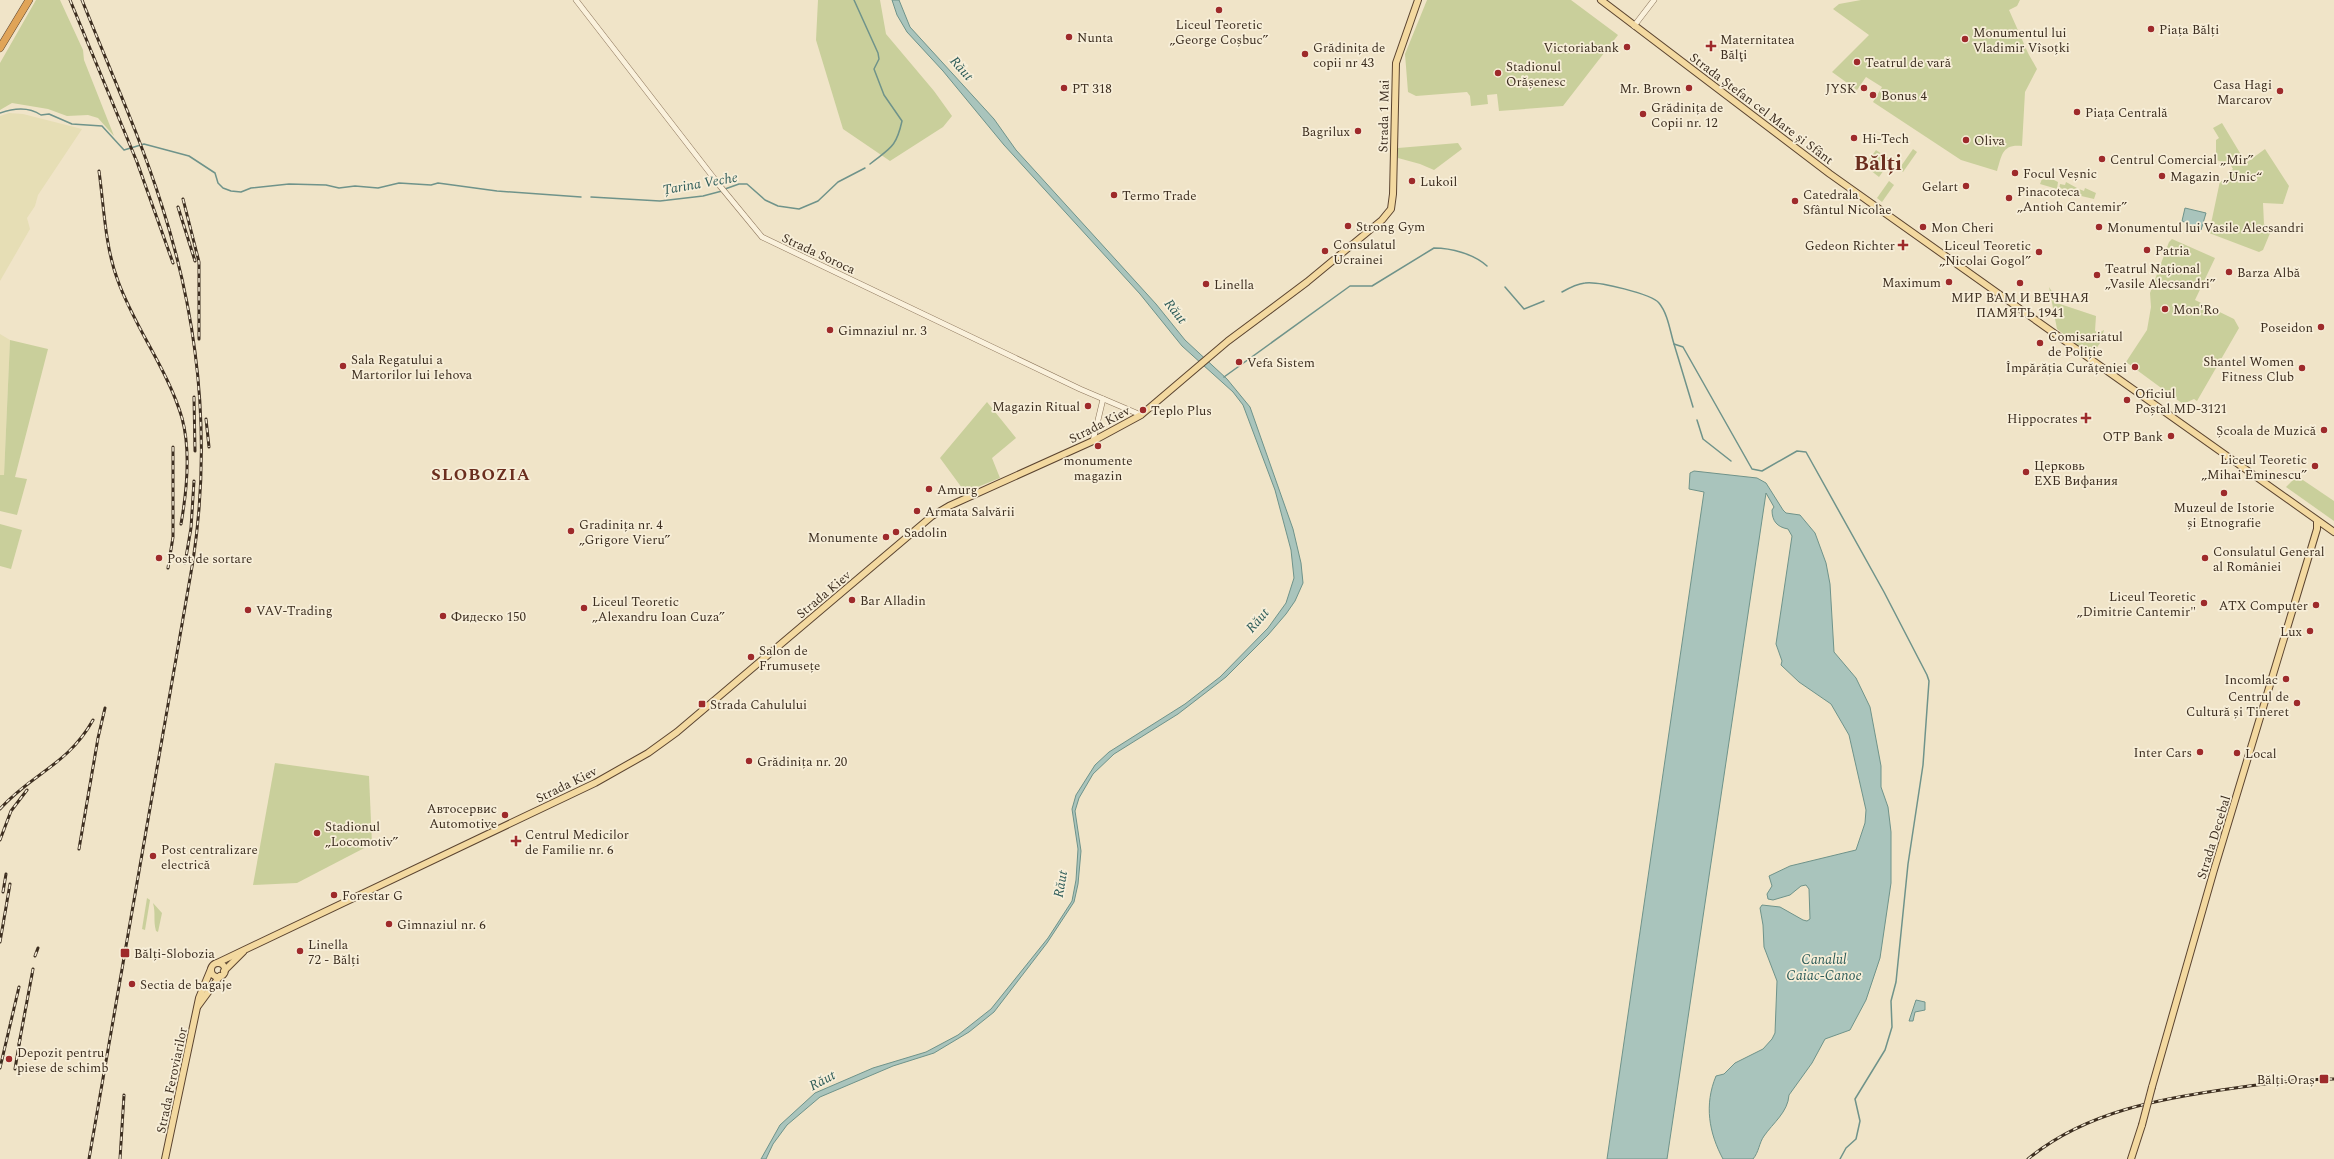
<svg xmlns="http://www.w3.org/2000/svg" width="2334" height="1159" font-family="Spectral,serif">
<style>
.farmland{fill:#e6deb5}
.green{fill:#c9cf9b}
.water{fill:#a9c4bc;stroke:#6f938a}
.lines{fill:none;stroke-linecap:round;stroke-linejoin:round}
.stream{stroke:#6f938a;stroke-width:1.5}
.minor-casing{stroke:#8d765c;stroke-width:6}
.major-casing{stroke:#5b4430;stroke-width:8}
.highway-casing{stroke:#5b4430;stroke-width:8}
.minor{stroke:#faf1dc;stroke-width:5}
.major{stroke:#f3d9a0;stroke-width:6}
.highway{stroke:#e0a458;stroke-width:7}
.rail-casing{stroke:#3d2e20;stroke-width:3}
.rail{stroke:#f7eed8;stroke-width:1.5;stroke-dasharray:4.5;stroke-linecap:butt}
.major-bridge-casing{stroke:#5b4430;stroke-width:8;stroke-linecap:butt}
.major-bridge{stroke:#f3d9a0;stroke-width:6}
.poi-dot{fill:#9e2a2b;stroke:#f7eed8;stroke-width:1.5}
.labels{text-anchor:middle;stroke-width:3.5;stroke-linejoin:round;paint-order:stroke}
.poi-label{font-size:13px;fill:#3d2e20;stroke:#f7eed8;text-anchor:start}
.street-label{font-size:13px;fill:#3d2e20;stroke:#f7eed8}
.water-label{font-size:14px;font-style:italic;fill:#2f5d5a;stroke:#f7eed8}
.district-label{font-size:17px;font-weight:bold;letter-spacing:1px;fill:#6b2e1e;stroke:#f7eed8}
.town-label{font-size:21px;font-weight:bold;fill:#6b2e1e;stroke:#f7eed8}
</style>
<rect width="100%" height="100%" fill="#f0e4c8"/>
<g class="farmland">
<path d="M9,113L23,114L82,129L38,195L35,206L27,218L30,229L0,281V116Z"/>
<path d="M0,334L10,340L4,475H0Z"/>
</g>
<g class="green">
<path d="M36,0H60L83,50L84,60L114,136L98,118L88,115L67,116L48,109L12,103L0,110V63Z"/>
<path d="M818,0H880L886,34L934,91L952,116L943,127L890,161L843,129L816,40Z"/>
<path d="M1427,0H1571L1618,35L1563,106L1499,111L1497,94L1487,95L1488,104L1471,106L1470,96L1467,92L1416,96L1408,92L1405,54Z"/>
<path d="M1861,0H2020L2017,6L2009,10L2028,53L2037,69L2025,92L2022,146C2002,144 2002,155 1997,171L1961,160L1873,102L1882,87L1866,77L1857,90L1832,72L1869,35L1833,9L1839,4Z"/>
<path d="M2222,123L2246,163L2265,149L2289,186L2283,204L2263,203L2264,224L2273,226L2263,250L2259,252L2209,233L2220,181L2227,182L2229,172L2233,169L2230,164L2216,160V140L2219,138L2213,128Z"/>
<path d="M1458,143L1462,149L1434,170L1420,164L1398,158V148Z"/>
<path d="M1913,149L1917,152L1903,172L1899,169Z"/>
<path d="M1876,150L1891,160L1879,177L1865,166Z"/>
<path d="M2048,177L2058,182L2057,189L2040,184L2042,179L2047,180Z"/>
<path d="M1889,181L1894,185L1882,202L1877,198Z"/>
<path d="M2066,182L2077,188L2075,194L2059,190L2060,184L2065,185Z"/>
<path d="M2085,188L2096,193L2094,199L2077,195L2079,189L2084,191Z"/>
<path d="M2172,239L2215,258L2195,300L2234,319L2239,328L2197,401L2194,399L2183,404L2126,362L2147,330L2151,307L2150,293L2169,242Z"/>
<path d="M2049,287L2060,304L2096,316L2095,331L2099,333L2104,330L2100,343L2091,356L2057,329Z"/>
<path d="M10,340L48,349L15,477L27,479L17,515L0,511V475H4Z"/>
<path d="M987,402L1016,438L992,458L1000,478L965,492L940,458Z"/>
<path d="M2297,476L2334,501V521L2286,487Z"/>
<path d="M0,524L22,530L11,569L0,566Z"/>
<path d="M275,763L369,776L372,844L297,883L253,885Z"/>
<path d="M147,898L150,900L145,930L142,929Z"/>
<path d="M153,903L162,913L158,932L156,931C153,920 156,914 153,903Z"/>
</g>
<g class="water">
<path d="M892,0H899L910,27L994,119L1016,150L1156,304L1185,340L1227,379L1250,407L1293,529L1301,563L1303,583L1295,601L1286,614L1268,635L1226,677L1178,714L1114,754L1093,774L1079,798L1075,811L1081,851L1078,884L1074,902L1047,943L994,1012L969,1032L934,1053L893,1066L820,1097L787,1125L773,1144L766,1159H761L780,1125L815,1093L873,1068L926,1052L958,1035L991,1009L1048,938L1072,901L1076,880L1078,849L1072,809L1076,795L1095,765L1109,752L1185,704L1220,677L1268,628L1286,603L1294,578L1291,550L1275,490L1243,405L1233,392L1182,346L1140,294L1004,145L943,71L907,32L897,15Z"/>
<path d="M2185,208L2206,213L2201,230L2182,221Z"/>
<path d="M1694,471L1757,478L1766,483L1783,510L1786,513L1800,515L1815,533L1826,563L1830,584L1834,652L1856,678L1870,707L1881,766V787L1888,807L1891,832V883L1880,958L1866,1000L1850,1030L1825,1039L1812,1063L1789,1095C1788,1112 1773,1123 1764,1136C1759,1143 1759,1152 1753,1159H1723C1709,1133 1704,1105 1716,1076L1724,1074L1735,1063L1763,1049L1772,1039L1775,1033L1777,981L1764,947L1763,925L1760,908L1762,905L1780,907L1803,920L1807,921L1810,919L1809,889L1806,885L1801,886L1790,895L1773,900L1768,899L1767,894L1772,886L1769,876L1790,866L1856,850L1865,823L1866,810L1849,735L1831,704L1799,682L1781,665L1782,661L1776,644L1792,536L1788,529C1777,527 1772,521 1772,510L1774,507L1766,493L1667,1159H1607L1704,492L1689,489L1690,473Z"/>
<path d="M1916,1000L1925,1002V1010L1915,1012L1913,1021H1909Z"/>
</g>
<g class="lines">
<g class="stream">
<path d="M854,0L878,53L879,59L874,69L884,95L902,121C896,148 890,148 870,164"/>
<path d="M0,113C14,108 28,106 41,115L49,114L72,124L102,126L124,150L144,144L189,156L215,173L218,183L223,188L231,191L241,192L251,188L289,184L326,185L339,188L355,186L378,188L399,183L431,185L438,183L497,191L581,197"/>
<path d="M725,189L739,184H747L765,200L778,206L799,209L818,201L838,182L865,168"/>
<path d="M591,197L660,201L703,196L722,191"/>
<path d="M1505,287L1524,309L1544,301"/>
<path d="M1562,292C1569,288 1577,284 1585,283C1598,281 1652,294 1659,303C1668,314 1670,331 1674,344L1683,347L1752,469L1762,471L1797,451L1806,452L1884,592L1927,675L1929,681L1923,765L1908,864L1896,982L1891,1001L1892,1027L1885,1050L1855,1099L1860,1121L1856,1139L1846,1148L1840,1159"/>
<path d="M1674,344L1693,407"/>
<path d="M1224,377L1350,286H1372L1434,248C1451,248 1474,254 1487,266"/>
<path d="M1697,420L1703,439L1731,461"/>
</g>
<defs>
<g id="minor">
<path d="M576,0L720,186L762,237L1080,389L1141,415"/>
<path d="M1634,26L1654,0"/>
<path d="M1093,441L1103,399"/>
</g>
<g id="major">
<path d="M1601,0L1830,174L2334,532"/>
<path d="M217,963L595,783L648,753L677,732L932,516L949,506L1093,441L1141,415L1228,341L1307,282L1382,220L1391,209L1393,194L1396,63L1418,0"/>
<circle cx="218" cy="970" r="7"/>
<path d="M224,971L243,952"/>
<path d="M198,1006L220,976"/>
<path d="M2152,1087L2214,870L2317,529V521"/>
<path d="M165,1159L199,998L211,969"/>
<path d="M2131,1159L2142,1125"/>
</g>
<path id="highway" d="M0,48L29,0"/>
</defs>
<use href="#minor" class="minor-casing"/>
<use href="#major" class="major-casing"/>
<use href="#highway" class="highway-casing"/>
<use href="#minor" class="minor"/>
<use href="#major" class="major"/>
<use href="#highway" class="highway"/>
<defs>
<g id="rail">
<path d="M70,0L137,162L173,263"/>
<path d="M82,0C109,68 140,136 162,206C199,321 211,442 193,561L89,1159"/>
<path d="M99,171C104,207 105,247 118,281C135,328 168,370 182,418C191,451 187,490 181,524"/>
<path d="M183,199L199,262V339"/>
<path d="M178,207L195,261"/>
<path d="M194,397L195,451"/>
<path d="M206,419L209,447"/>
<path d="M185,563L191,528L194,481"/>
<path d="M168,568L173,537V447"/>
<path d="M0,809C31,774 68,765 93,720"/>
<path d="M0,840L11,811L27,790"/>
<path d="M79,849L98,738L105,708"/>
<path d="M3,892L6,874"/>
<path d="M0,942L10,884"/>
<path d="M35,956L38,948"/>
<path d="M19,1044L33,969"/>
<path d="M0,1068L19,987"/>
<path d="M15,1069L20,1039"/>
<path d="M120,1159L124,1095"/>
<path d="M2028,1159C2086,1111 2163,1098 2235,1088C2268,1083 2301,1079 2334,1079"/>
</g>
</defs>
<use href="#rail" class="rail-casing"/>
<use href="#rail" class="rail"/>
<defs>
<path id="major-bridge" d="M2142,1125L2152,1087"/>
</defs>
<use href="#major-bridge" class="major-bridge-casing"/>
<use href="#major-bridge" class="major-bridge"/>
</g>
<g class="poi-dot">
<circle cx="1219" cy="10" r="4"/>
<circle cx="2151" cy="29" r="4"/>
<circle cx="1069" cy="37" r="4"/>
<circle cx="1965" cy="39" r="4"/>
<path d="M1709 40h4v4h4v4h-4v4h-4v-4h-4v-4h4z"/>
<circle cx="1627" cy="47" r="4"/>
<circle cx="1305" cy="54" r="4"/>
<circle cx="1857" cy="62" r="4"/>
<circle cx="1498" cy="73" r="4"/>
<circle cx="1064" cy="88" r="4"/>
<circle cx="1689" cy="88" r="4"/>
<circle cx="1864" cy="88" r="4"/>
<circle cx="2280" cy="91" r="4"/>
<circle cx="1873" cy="95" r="4"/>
<circle cx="2077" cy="112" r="4"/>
<circle cx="1643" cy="114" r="4"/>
<circle cx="1358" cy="131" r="4"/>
<circle cx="1854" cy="138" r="4"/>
<circle cx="1966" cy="140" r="4"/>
<circle cx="2102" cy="159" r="4"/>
<circle cx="2015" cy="173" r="4"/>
<circle cx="2162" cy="176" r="4"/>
<circle cx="1412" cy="181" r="4"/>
<circle cx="1966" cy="186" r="4"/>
<circle cx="1114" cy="195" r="4"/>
<circle cx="2009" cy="198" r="4"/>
<circle cx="1795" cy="201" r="4"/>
<circle cx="1348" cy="226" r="4"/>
<circle cx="1923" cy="227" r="4"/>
<circle cx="2099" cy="227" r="4"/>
<path d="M1901 239h4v4h4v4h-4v4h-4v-4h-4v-4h4z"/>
<circle cx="2147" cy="250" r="4"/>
<circle cx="1325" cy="251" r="4"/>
<circle cx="2039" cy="252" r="4"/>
<circle cx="2229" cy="272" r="4"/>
<circle cx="2097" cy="275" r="4"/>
<circle cx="1949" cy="282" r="4"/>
<circle cx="2020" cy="283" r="4"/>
<circle cx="1206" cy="284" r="4"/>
<circle cx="2165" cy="309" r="4"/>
<circle cx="2321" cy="327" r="4"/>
<circle cx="830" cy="330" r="4"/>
<circle cx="2040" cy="343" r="4"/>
<circle cx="1239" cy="362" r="4"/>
<circle cx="343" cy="366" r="4"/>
<circle cx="2135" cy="367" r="4"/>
<circle cx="2302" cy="368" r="4"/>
<circle cx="2127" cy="400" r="4"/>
<circle cx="1088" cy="406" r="4"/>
<circle cx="1143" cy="410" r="4"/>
<path d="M2084 412h4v4h4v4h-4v4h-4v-4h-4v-4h4z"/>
<circle cx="2324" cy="430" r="4"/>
<circle cx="2171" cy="436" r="4"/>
<circle cx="1098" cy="446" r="4"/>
<circle cx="2315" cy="466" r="4"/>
<circle cx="2026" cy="472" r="4"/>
<circle cx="929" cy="489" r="4"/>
<circle cx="2224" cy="493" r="4"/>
<circle cx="917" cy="511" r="4"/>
<circle cx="571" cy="531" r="4"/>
<circle cx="896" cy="532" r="4"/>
<circle cx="886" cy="537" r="4"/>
<circle cx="159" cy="558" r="4"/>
<circle cx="2205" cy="558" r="4"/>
<circle cx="852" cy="600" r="4"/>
<circle cx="2204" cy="603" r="4"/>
<circle cx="2316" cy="605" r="4"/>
<circle cx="584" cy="608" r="4"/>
<circle cx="248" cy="610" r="4"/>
<circle cx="443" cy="616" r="4"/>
<circle cx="2310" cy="631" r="4"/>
<circle cx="751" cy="657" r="4"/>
<circle cx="2286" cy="679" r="4"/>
<circle cx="2297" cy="703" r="4"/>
<rect x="698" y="700" width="8" height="8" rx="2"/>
<circle cx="2200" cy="752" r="4"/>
<circle cx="2237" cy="753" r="4"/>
<circle cx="749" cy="761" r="4"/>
<circle cx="505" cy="815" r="4"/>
<circle cx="317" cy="833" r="4"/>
<path d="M514 835h4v4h4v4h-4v4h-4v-4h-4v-4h4z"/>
<circle cx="153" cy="856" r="4"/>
<circle cx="334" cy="895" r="4"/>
<circle cx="389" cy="924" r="4"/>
<circle cx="300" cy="951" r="4"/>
<rect x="120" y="948" width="10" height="10" rx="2"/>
<circle cx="132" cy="984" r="4"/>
<circle cx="9" cy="1059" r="4"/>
<rect x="2319" y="1074" width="10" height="10" rx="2"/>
</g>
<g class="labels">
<g class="poi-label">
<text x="1219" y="29" text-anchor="middle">Liceul Teoretic<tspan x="1219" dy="15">„George Coșbuc”</tspan></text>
<text x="2159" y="34">Piața Bălți</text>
<text x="1973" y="37">Monumentul lui<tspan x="1973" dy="15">Vladimir Vîsoțki</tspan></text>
<text x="1077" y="42">Nunta</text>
<text x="1720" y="44">Maternitatea<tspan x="1720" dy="15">Bălţi</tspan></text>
<text x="1313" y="52">Grădinița de<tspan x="1313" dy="15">copii nr 43</tspan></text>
<text x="1619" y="52" text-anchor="end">Victoriabank</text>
<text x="1865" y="67">Teatrul de vară</text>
<text x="1506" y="71">Stadionul<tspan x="1506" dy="15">Orășenesc</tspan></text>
<text x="2272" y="89" text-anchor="end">Casa Hagi<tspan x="2272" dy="15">Marcarov</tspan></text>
<text x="1072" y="93">PT 318</text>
<text x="1681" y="93" text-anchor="end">Mr. Brown</text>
<text x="1856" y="93" text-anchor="end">JYSK</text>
<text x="1881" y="100">Bonus 4</text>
<text x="1651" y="112">Grădinița de<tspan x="1651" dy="15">Copii nr. 12</tspan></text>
<text x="2085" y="117">Piața Centrală</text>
<text x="1350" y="136" text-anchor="end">Bagrilux</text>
<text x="1862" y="143">Hi-Tech</text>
<text x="1974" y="145">Oliva</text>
<text x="2110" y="164">Centrul Comercial „Mir”</text>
<text x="2023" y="178">Focul Veșnic</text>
<text x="2170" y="181">Magazin „Unic“</text>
<text x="1420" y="186">Lukoil</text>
<text x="1958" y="191" text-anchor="end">Gelart</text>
<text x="2017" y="196">Pinacoteca<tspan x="2017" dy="15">„Antioh Cantemir”</tspan></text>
<text x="1803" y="199">Catedrala<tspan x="1803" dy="15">Sfântul Nicolae</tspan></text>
<text x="1122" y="200">Termo Trade</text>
<text x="1356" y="231">Strong Gym</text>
<text x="1931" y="232">Mon Cheri</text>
<text x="2107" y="232">Monumentul lui Vasile Alecsandri</text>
<text x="1333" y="249">Consulatul<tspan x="1333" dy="15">Ucrainei</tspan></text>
<text x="1895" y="250" text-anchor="end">Gedeon Richter</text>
<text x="2031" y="250" text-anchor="end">Liceul Teoretic<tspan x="2031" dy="15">„Nicolai Gogol”</tspan></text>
<text x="2155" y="255">Patria</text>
<text x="2105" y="273">Teatrul Național<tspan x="2105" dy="15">„Vasile Alecsandri”</tspan></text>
<text x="2237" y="277">Barza Albă</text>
<text x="1941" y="287" text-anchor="end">Maximum</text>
<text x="1214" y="289">Linella</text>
<text x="2020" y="302" text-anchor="middle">МИР ВАМ И ВЕЧНАЯ<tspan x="2020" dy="15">ПАМЯТЬ 1941</tspan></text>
<text x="2173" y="314">Mon'Ro</text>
<text x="2313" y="332" text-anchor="end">Poseidon</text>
<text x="838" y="335">Gimnaziul nr. 3</text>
<text x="2048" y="341">Comisariatul<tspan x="2048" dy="15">de Poliție</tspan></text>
<text x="351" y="364">Sala Regatului a<tspan x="351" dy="15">Martorilor lui Iehova</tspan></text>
<text x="2294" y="366" text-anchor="end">Shantel Women<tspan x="2294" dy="15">Fitness Club</tspan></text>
<text x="1247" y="367">Vefa Sistem</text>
<text x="2127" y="372" text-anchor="end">Împărăția Curățeniei</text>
<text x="2135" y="398">Oficiul<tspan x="2135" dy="15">Poștal MD-3121</tspan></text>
<text x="1080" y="411" text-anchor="end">Magazin Ritual</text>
<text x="1151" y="415">Teplo Plus</text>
<text x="2078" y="423" text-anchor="end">Hippocrates</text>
<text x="2316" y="435" text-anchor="end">Școala de Muzică</text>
<text x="2163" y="441" text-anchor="end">OTP Bank</text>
<text x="2307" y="464" text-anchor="end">Liceul Teoretic<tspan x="2307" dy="15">„Mihai Eminescu”</tspan></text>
<text x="1098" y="465" text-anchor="middle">monumente<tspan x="1098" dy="15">magazin</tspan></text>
<text x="2034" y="470">Церковь<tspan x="2034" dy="15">ЕХБ Вифания</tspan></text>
<text x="937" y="494">Amurg</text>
<text x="2224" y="512" text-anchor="middle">Muzeul de Istorie<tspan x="2224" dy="15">și Etnografie</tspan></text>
<text x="925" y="516">Armata Salvării</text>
<text x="579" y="529">Gradinița nr. 4<tspan x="579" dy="15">„Grigore Vieru”</tspan></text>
<text x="904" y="537">Sadolin</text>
<text x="878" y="542" text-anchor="end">Monumente</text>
<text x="2213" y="556">Consulatul General<tspan x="2213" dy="15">al României</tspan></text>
<text x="167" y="563">Post de sortare</text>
<text x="2196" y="601" text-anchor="end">Liceul Teoretic<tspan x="2196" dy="15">„Dimitrie Cantemir"</tspan></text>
<text x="860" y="605">Bar Alladin</text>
<text x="592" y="606">Liceul Teoretic<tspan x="592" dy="15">„Alexandru Ioan Cuza”</tspan></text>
<text x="2308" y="610" text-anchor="end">ATX Computer</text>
<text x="256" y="615">VAV-Trading</text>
<text x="451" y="621">Фидеско 150</text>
<text x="2302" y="636" text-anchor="end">Lux</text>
<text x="759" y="655">Salon de<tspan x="759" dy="15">Frumusețe</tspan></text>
<text x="2278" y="684" text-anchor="end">Incomlac</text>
<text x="2289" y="701" text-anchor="end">Centrul de<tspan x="2289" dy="15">Cultură și Tineret</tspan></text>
<text x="710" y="709">Strada Cahulului</text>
<text x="2192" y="757" text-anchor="end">Inter Cars</text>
<text x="2245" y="758">Local</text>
<text x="757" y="766">Grădinița nr. 20</text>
<text x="497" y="813" text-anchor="end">Автосервис<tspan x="497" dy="15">Automotive</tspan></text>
<text x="325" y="831">Stadionul<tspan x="325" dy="15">„Locomotiv”</tspan></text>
<text x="525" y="839">Centrul Medicilor<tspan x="525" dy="15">de Familie nr. 6</tspan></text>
<text x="161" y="854">Post centralizare<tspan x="161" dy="15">electrică</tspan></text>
<text x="342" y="900">Forestar G</text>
<text x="397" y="929">Gimnaziul nr. 6</text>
<text x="308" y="949">Linella<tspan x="308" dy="15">72 - Bălți</tspan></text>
<text x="134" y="958">Bălți-Slobozia</text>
<text x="140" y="989">Sectia de bagaje</text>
<text x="17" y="1057">Depozit pentru<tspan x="17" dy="15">piese de schimb</tspan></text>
<text x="2315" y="1084" text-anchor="end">Bălți Oraș</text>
</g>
<g class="street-label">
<text transform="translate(1762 108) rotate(37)" y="5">Strada Ștefan cel Mare și Sfânt</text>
<text transform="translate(1383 116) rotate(-89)" y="5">Strada 1 Mai</text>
<text transform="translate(819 253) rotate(25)" y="5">Strada Soroca</text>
<text transform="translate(1099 424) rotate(-27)" y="5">Strada Kiev</text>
<text transform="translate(823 594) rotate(-40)" y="5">Strada Kiev</text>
<text transform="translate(566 784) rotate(-26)" y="5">Strada Kiev</text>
<text transform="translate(2213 837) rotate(-73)" y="5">Strada Decebal</text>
<text transform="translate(171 1080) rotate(-78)" y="5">Strada Feroviarilor</text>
</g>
<g class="water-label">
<text transform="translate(962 68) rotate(48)" y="5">Răut</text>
<text transform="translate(700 183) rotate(-10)" y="5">Țarina Veche</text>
<text transform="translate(1176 311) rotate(52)" y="5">Răut</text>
<text transform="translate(1257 620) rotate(-49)" y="5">Răut</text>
<text transform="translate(1060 884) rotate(-80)" y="5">Răut</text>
<text x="1824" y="964">Canalul<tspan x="1824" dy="16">Caiac-Canoe</tspan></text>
<text transform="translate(822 1080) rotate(-28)" y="5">Răut</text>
</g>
<g class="district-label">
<text x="481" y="480">SLOBOZIA</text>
</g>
<g class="town-label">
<text x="1878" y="170">Bălți</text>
</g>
</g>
</svg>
